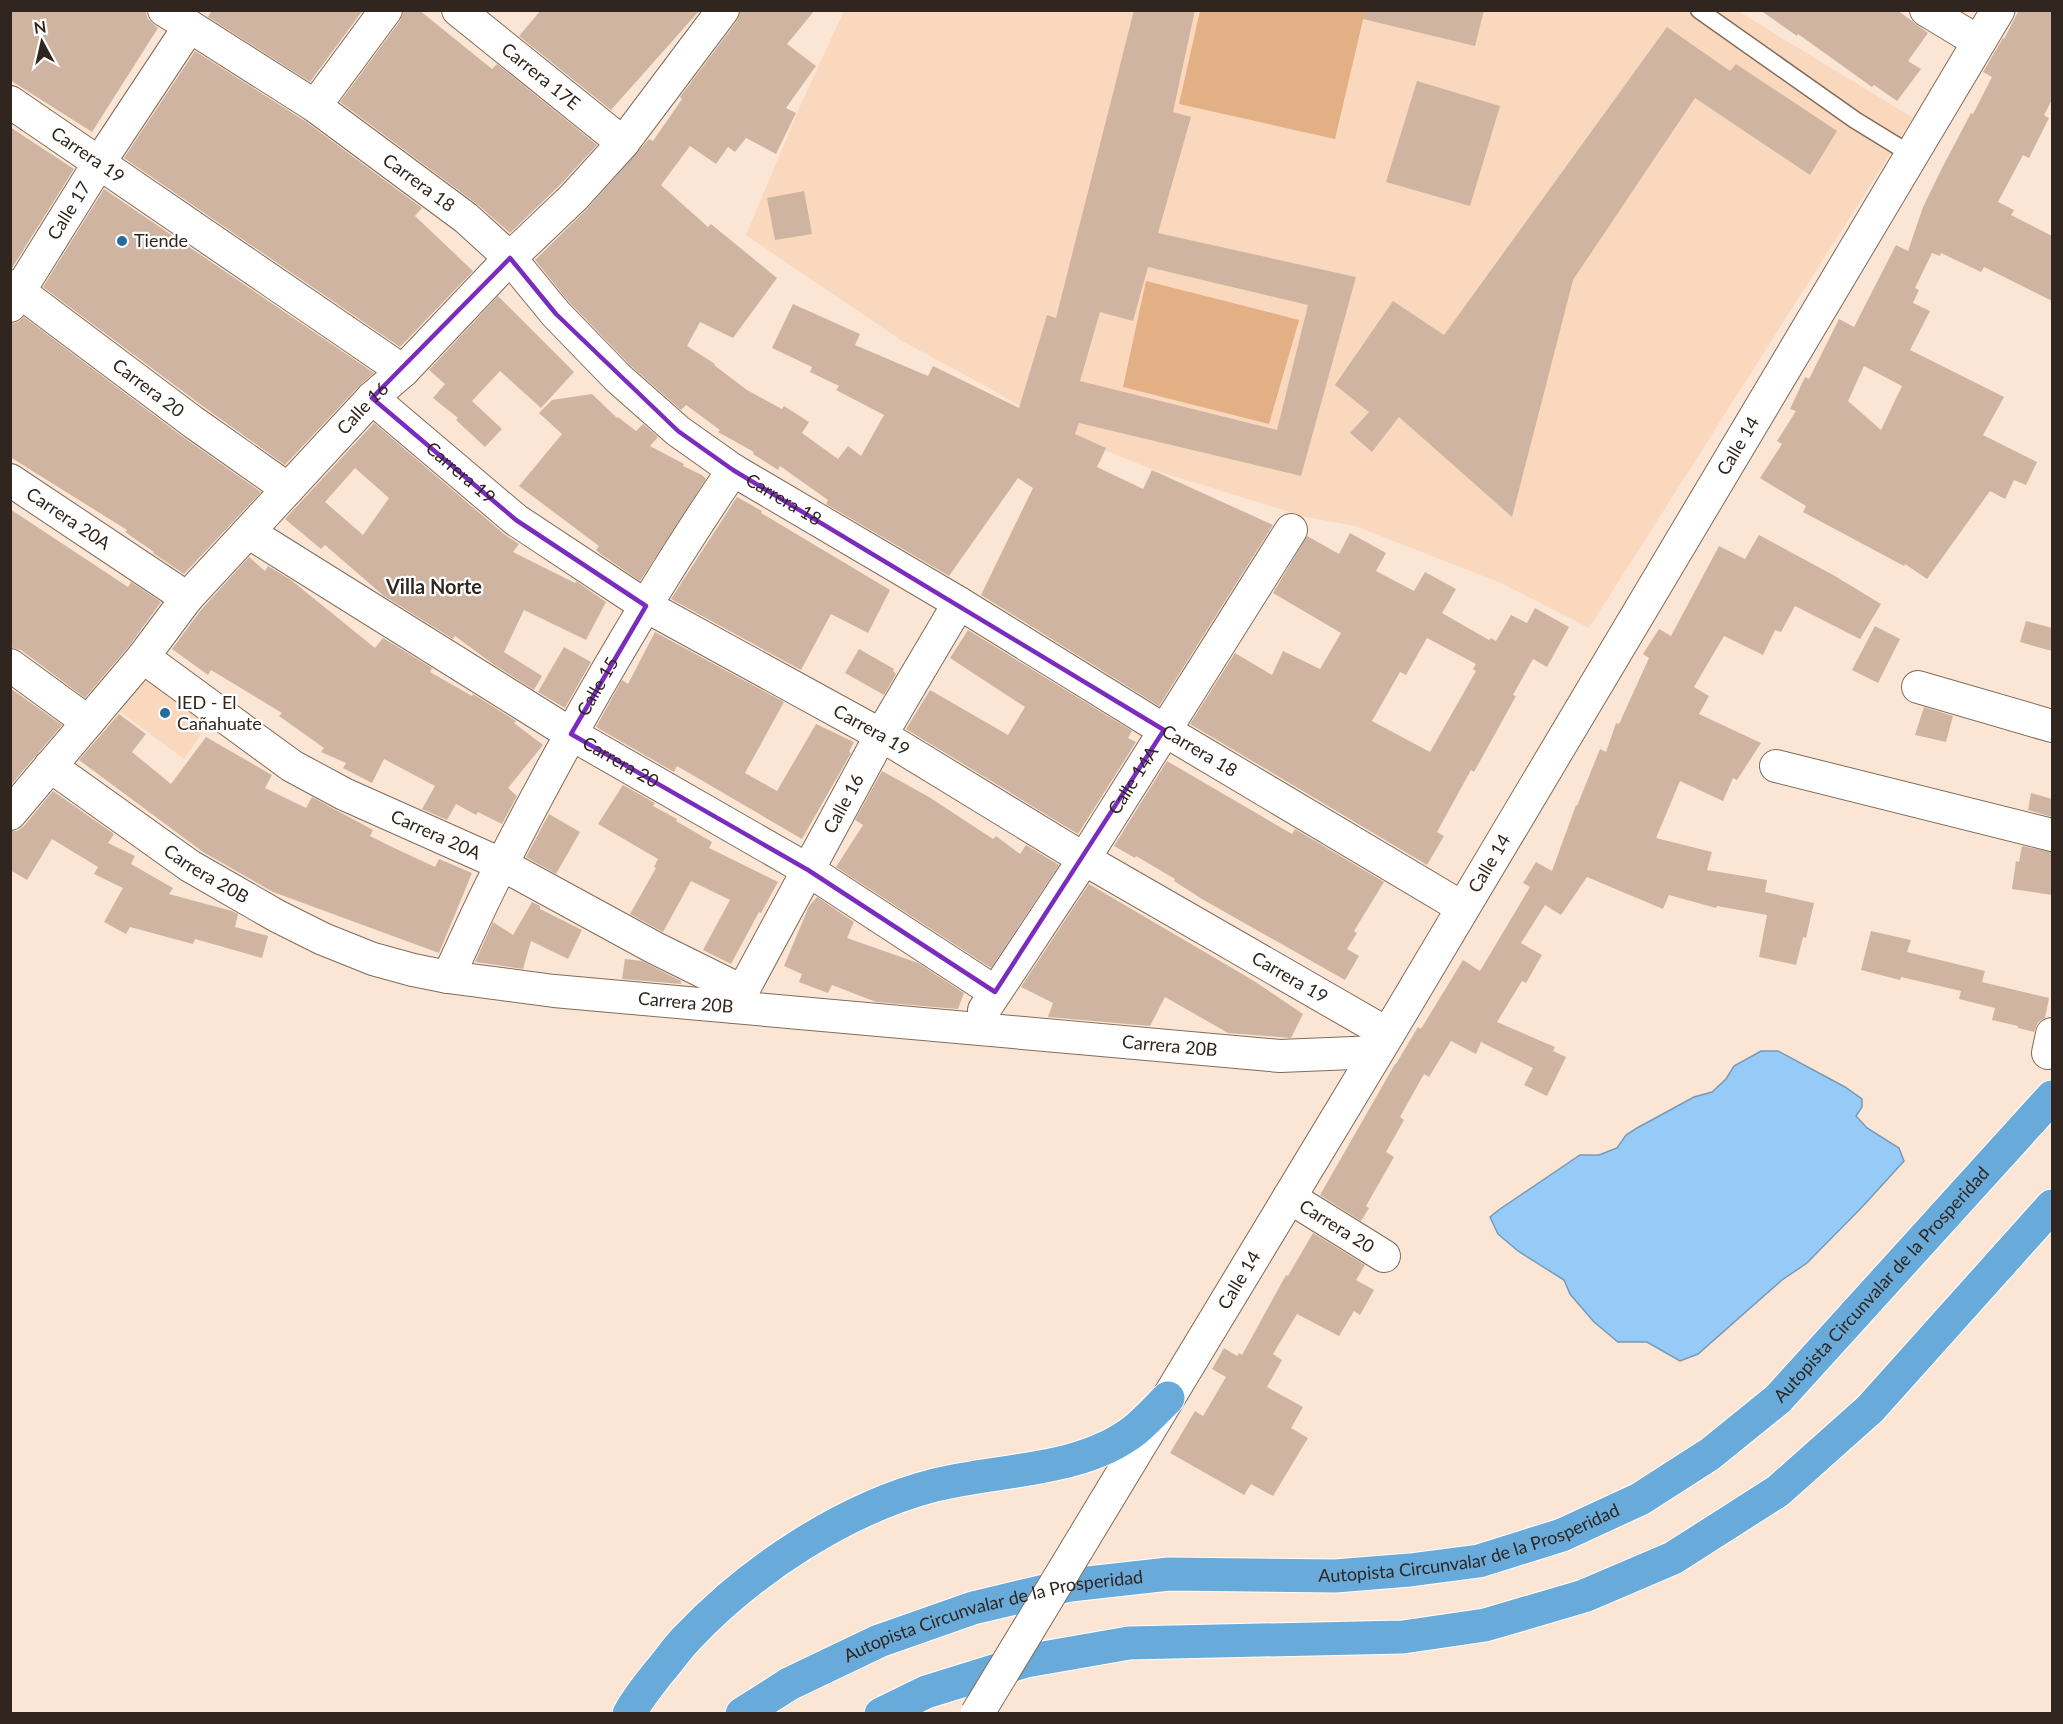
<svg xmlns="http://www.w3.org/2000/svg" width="2063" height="1724" font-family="Lato,sans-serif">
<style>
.built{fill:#f9d8be}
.green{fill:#e3af84}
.water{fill:#96cbf7;stroke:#779ab6;stroke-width:1.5}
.building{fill:#cfb5a1;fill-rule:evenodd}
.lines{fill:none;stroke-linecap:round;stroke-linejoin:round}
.service-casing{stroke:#826b58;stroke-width:19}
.minor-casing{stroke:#826b58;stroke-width:34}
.tertiary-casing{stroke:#826b58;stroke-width:35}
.trunk-casing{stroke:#fff;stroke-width:35}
.service{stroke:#fff;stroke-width:16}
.minor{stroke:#fff;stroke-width:32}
.tertiary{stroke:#fff;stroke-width:33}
.trunk{stroke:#68aada;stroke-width:33}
.tertiary-bridge-casing{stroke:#826b58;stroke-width:35;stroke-linecap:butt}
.tertiary-bridge{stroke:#fff;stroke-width:33}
.marked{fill:none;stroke:#7b2cbf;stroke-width:4.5;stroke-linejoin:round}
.poi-dot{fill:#246ca0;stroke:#fff;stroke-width:2}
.labels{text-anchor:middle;stroke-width:4.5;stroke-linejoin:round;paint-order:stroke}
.street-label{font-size:18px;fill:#30261f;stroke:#fff}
.poi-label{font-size:18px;fill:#30261f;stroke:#fff;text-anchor:start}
.neighbourhood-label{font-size:20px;font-weight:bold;fill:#30261f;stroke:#fff}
</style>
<rect width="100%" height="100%" fill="#fbe6d5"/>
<g class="built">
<path d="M844,11H1738L1913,118L1589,628L1501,583L1355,526L1306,517L1154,470L1070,436L991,389L902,341L746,235L801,104Z"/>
<path d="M145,669L212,718L184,759L117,709Z"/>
</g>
<g class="green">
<path d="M1200,11H1365L1335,139L1179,104Z"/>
<path d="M1146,281L1299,320L1269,424L1123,387Z"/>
</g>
<path class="water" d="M1761,1051H1778L1845,1087L1862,1099V1107L1856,1116L1867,1128L1899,1148L1904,1161L1863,1206L1807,1263L1782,1280L1698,1354L1680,1361L1647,1342H1618L1594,1322L1570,1294L1564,1280L1518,1251L1498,1234L1490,1217L1500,1209L1580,1155H1599L1617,1148L1626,1135L1637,1128L1694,1097L1712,1092L1726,1079L1734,1066Z"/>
<g class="building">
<path d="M10,10H145L148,19L158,28L92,132L10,80Z"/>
<path d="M212,10H363L310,82L208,17Z"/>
<path d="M404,10H419L492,69L497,64L597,145L561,184L510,233L477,204L340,102L400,21Z"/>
<path d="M541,10H700L611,110L519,36Z"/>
<path d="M741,10H815L787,44L816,66L786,108L796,113L776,154L746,138L735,152L728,147L716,164L690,146L661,185L708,227L711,224L777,278L733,338L700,322L687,346L715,364L714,365L747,390L782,409L784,406L809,422L802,433L838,459L848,446L861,456L884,415L836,390L839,386L810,372L812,367L772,348L793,304L860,334L855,345L928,376L933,366L1019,408L1047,315L1056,318L1134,10H1195L1173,112L1191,117L1158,233L1356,277L1301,476L1079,423L1075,434L1106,448L1097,467L1143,489L1152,470L1273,525L1159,706L981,595L1033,488L1018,478L949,576L826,504L828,500L780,466L778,470L753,454L754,452L718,432L720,430L686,405L681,410L630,365L569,302L535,260L587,209L649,139L653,141L682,99L680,97L737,21ZM1148,267L1308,305L1277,430L1080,381L1100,312L1133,321Z"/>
<path d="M1364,10H1484L1475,46L1363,19Z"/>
<path d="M1760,10H1897L1928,33L1908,61L1921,69L1897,101L1874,85L1872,87L1798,34L1797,36Z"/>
<path d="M2019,10H2052V100L2044,115L2049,118L2029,158L2023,155L1998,202L2014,210L2011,215L2052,236V301L1984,267L1981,272L1941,253L1940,256L1932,253L1915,288L1919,290L1913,303L1930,311L1910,350L2004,397L1983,435L2037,462L2026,485L2014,480L2005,499L1990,491L1927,579L1905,564L1904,566L1803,512L1806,506L1760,478L1782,444L1777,441L1796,411L1790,409L1805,377L1809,379L1839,319L1854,327L1896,245L1908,251L1923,207L1942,168L1971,113L1973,114L1992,77L1983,72L2003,38L2004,39ZM1864,366L1902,386L1881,430L1848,401Z"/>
<path d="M1667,27L1730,71L1736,64L1837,131L1810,175L1695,98L1573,280L1512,517L1399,417L1372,452L1350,433L1369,412L1335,385L1393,301L1444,335Z"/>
<path d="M195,51L305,121L422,208L415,216L473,271L400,347L124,158Z"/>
<path d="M1417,81L1500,106L1470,206L1386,182Z"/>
<path d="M10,127L74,169L12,268H10Z"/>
<path d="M104,189L374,373L359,386L285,465L204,407L43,287Z"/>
<path d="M804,191L812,234L775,240L767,198Z"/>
<path d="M498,296L574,372L541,408L500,371L472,401L502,429L485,447L456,420L458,418L433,398L445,384L429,370Z"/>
<path d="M24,317L183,437L261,492L184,574L153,553L154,552L125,532L127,530L10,457V324L18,322Z"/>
<path d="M592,394L617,418L618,417L636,431L643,424L658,437L650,446L684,464L683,466L702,475L706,479L640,581L602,555L596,550L599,546L519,486L562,434L539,413L552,400Z"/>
<path d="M374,423L504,534L519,544L513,552L575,583L576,581L606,602L586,640L524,610L504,652L542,676L534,690L493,664L455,636L453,639L384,596L325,545L321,549L285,519ZM355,468L389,498L363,535L325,502Z"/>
<path d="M737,497L762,511L761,513L890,590L868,633L831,614L801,670L671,599Z"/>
<path d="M10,509L128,587L131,582L161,602L129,646L85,698L21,650L10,647Z"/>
<path d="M1350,533L1386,553L1376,571L1414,591L1425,572L1456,589L1442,613L1489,640L1491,638L1496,641L1511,615L1527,623L1535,608L1569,627L1547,667L1533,659L1513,695L1516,696L1474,772L1471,770L1437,832L1444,836L1427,865L1190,724L1235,653L1272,675L1283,651L1320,669L1341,633L1273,593L1307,536L1339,554ZM1427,638L1476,664L1473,669L1476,671L1430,752L1372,721L1400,672L1406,675Z"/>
<path d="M1759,535L1835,576L1881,604L1860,639L1795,606L1781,632L1775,630L1763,655L1724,636L1694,687L1709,696L1699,714L1761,743L1737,780L1733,778L1723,801L1680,781L1656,838L1712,852L1707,870L1767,880L1765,892L1814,903L1806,938L1803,937L1796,965L1759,957L1767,915L1717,906L1716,908L1669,895L1663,909L1587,877L1561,915L1545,905L1521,943L1542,955L1526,983L1522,981L1497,1022L1555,1047L1553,1051L1566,1057L1547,1096L1524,1085L1533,1068L1481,1042L1476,1054L1451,1041L1429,1077L1424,1074L1400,1117L1404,1120L1386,1152L1394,1157L1366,1206L1369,1208L1361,1221L1320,1195L1395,1064H1396L1418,1027L1421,1029L1463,960L1480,971L1530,887L1523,883L1536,862L1552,871L1576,805L1577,806L1600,749L1606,752L1616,723L1619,724L1649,658L1643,654L1659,629L1671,636L1719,546L1745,559Z"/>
<path d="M249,557L265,571L268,566L291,580L375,648L383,638L432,668L430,672L472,696L473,694L516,721L514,723L543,745L508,788L517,796L502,824L478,812L476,815L456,804L447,820L422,809L435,786L384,759L372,783L343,768L346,763L321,752L324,748L279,716L282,713L211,670L208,675L172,649L201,610Z"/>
<path d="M2026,621L2052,628V651L2020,642Z"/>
<path d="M1875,626L1900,639L1878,683L1852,670Z"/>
<path d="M968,630L1132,731L1128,738L1136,742L1078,834L906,729L930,690L1008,735L1025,707L950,658Z"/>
<path d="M655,632L784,702L745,773L777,791L816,724L854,742L849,752L851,753L802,839L677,766L674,772L596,727L622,680L628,684Z"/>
<path d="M564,647L591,662L565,708L538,692Z"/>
<path d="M859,649L894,669L893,671L896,674L884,695L845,673Z"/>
<path d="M10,688L62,725L10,786Z"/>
<path d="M1924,707L1953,716L1946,742L1915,735Z"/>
<path d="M119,714L146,734L132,752L171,784L206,737L272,775L265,788L306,808L312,797L373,830L370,836L390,846L435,867L439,859L472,873L439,953L273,892L203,852L79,760Z"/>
<path d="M1167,761L1292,834L1295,829L1384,882L1354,931L1357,933L1347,949L1359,956L1345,980L1202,899L1174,881L1175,879L1136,856L1135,858L1114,846Z"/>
<path d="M882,771L929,797L993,839L996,836L1020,854L1026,845L1059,865L991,968L836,867L863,825L855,820Z"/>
<path d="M623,785L655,803L653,806L677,819L676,821L712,842L709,848L778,882L761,913L759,912L731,964L703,950L730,900L691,881L663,932L630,914L656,868L654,867L658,859L598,824Z"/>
<path d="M53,791L114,834L108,843L135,856L131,864L173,888L169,894L232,911L238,914L235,927L268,936L262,958L195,939L193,944L130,927L126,934L104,922L123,888L94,874L98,867L52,839L27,880L10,870V831H17L24,826Z"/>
<path d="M2031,793L2052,799V817L2028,810Z"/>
<path d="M549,814L580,832L556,874L526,857Z"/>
<path d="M2022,846L2052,852V895L2012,889L2016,861L2019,862Z"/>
<path d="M1089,884L1254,981L1303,1014L1291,1038L1228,1033L1165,997L1150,1026L1048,1017L1053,1003L1021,987Z"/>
<path d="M817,897L854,922L847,938L918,963L964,993L958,1009L876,1002L832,985L828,993L799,982L802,974L784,966L809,906Z"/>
<path d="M532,902L540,906V909L582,930L568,959L531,941L523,969L475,962L493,922L513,935Z"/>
<path d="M1871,931L1911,940L1907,952L1985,971L1982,982L2049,998L2045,1018L2038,1022L2034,1032L2018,1028V1026L1992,1020L1995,1008L1959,999L1961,991L1901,977L1900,980L1861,970Z"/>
<path d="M625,959L642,961L681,981V984L622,979Z"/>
<path d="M1313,1233L1365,1265L1356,1280L1374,1290L1360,1315L1354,1311L1339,1336L1297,1314L1273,1354L1282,1360L1267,1387L1303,1407L1291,1428L1308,1438L1273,1496L1251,1484L1244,1495L1170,1453L1195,1411L1203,1416L1226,1377L1212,1369L1224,1348L1237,1356L1239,1353L1242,1355L1286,1275L1288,1276Z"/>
</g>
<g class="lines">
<defs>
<path id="service" d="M1699,10L1855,120L1912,155"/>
<g id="minor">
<path id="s1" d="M164,10L315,106L466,218L510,258L556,314L618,378L678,431L733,470L959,603L1164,730L1463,908"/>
<path id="s2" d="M458,10L623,143"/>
<path d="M1926,10L1979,42"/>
<path id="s3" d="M10,102L403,371"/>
<path d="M315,106L386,10"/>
<path id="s4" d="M10,286L20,292L193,422L288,489"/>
<path id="s5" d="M10,306L99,163L189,27"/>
<path id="s6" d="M372,398L516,520L646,606L881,735L1084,859L1388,1034"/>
<path id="s7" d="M10,480L187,598"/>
<path id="s8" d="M248,532L571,734L808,870L995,992"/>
<path id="s9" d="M143,657L292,766L344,794L501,864L655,948L742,991"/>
<path d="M10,665L88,722"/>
<path d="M1918,687L2052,726"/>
<path id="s10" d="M50,766L190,866L277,916L323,939L373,959L413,970L448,977L554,991L1280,1056L1377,1052"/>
<path d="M1776,766L2052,835"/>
<path id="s11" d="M10,814L143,657L187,598L372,398L403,371L510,258L574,197L623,143L723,10"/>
<path id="s12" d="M448,977C466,939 483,899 503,862C572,727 648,595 733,470"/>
<path id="s13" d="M734,1007L881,735L959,603"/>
<path id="s14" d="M984,1010L1084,859L1291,530"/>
<path d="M2048,1053L2052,1034"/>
<path id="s15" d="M1289,1197L1384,1256"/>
</g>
<g id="tertiary">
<path id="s16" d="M1077,1549L1388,1034L1998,10"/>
</g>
<g id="trunk">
<path d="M629,1714C637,1699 648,1686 658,1673C668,1662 676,1649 687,1638C751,1570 845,1508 935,1485C999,1469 1082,1472 1135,1430C1147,1420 1157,1409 1168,1398"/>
<path id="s17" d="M742,1714L789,1684L879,1641L973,1608L1070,1585L1169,1574L1335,1576L1410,1570L1479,1561L1562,1535L1640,1499L1710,1454L1778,1399L2052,1097"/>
<path d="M881,1714L926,1692L1026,1661L1129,1643L1403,1637L1485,1625L1584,1596L1673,1558L1778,1491L1870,1409L2052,1206"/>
</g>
</defs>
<use href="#service" class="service-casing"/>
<use href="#minor" class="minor-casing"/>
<use href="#tertiary" class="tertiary-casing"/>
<use href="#trunk" class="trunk-casing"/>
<use href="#service" class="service"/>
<use href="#minor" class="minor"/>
<use href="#tertiary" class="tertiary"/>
<use href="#trunk" class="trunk"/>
<defs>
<path id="tertiary-bridge" d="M977,1714L1077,1549"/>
</defs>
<use href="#tertiary-bridge" class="tertiary-bridge-casing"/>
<use href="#tertiary-bridge" class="tertiary-bridge"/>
</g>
<path class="marked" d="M510,258L556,314L678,431L733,470L1164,730L995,992L808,870L571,734L646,606L516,520L372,398Z"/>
<g class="poi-dot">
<circle cx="122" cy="241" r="6"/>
<circle cx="165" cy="713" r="6"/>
</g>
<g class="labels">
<g class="street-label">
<text dy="6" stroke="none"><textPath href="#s2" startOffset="106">Carrera 17E</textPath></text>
<text dy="6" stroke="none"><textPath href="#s3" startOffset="94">Carrera 19</textPath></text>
<text dy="6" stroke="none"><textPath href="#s1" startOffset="308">Carrera 18</textPath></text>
<text dy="6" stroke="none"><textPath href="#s5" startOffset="112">Calle 17</textPath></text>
<text dy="6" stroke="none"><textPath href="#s4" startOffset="172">Carrera 20</textPath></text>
<text dy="6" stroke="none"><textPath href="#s11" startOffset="538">Calle 16</textPath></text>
<text dy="6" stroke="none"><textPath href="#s16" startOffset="1286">Calle 14</textPath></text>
<text dy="6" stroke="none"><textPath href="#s6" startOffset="116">Carrera 19</textPath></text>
<text dy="6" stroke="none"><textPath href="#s1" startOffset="794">Carrera 18</textPath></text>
<text dy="6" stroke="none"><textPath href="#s7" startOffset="70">Carrera 20A</textPath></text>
<text dy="6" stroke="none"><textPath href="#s12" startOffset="327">Calle 15</textPath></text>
<text dy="6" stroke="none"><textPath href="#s6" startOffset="602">Carrera 19</textPath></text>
<text dy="6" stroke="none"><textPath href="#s1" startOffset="1280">Carrera 18</textPath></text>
<text dy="6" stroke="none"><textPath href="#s8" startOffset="438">Carrera 20</textPath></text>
<text dy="6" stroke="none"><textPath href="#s14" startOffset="274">Calle 14A</textPath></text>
<text dy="6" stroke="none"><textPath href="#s13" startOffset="231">Calle 16</textPath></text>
<text dy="6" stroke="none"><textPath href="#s9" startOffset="344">Carrera 20A</textPath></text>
<text dy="6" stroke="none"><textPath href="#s16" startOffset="800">Calle 14</textPath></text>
<text dy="6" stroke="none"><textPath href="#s10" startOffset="190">Carrera 20B</textPath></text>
<text dy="6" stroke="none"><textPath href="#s6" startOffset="1088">Carrera 19</textPath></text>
<text dy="6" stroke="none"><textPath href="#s10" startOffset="694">Carrera 20B</textPath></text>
<text dy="6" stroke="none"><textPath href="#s10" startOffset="1180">Carrera 20B</textPath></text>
<text dy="6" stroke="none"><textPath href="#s15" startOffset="56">Carrera 20</textPath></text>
<text dy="6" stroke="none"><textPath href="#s16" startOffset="314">Calle 14</textPath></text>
<text dy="6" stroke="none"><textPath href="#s17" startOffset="1263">Autopista Circunvalar de la Prosperidad</textPath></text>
<text dy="6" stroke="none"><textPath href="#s17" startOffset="759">Autopista Circunvalar de la Prosperidad</textPath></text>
<text dy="6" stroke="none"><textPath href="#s17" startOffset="273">Autopista Circunvalar de la Prosperidad</textPath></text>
</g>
<g class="poi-label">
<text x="134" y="247">Tiende</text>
<text x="177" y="709">IED - El<tspan x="177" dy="21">Cañahuate</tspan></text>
</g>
<g class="neighbourhood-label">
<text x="434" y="594">Villa Norte</text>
</g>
</g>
<rect width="2063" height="1724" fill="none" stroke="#30261f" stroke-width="24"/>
<g transform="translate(42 42) rotate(352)" stroke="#ffffff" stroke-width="4.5" paint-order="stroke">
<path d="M0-4.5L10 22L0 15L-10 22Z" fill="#30261f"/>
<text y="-9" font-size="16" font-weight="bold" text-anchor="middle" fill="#30261f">N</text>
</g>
</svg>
